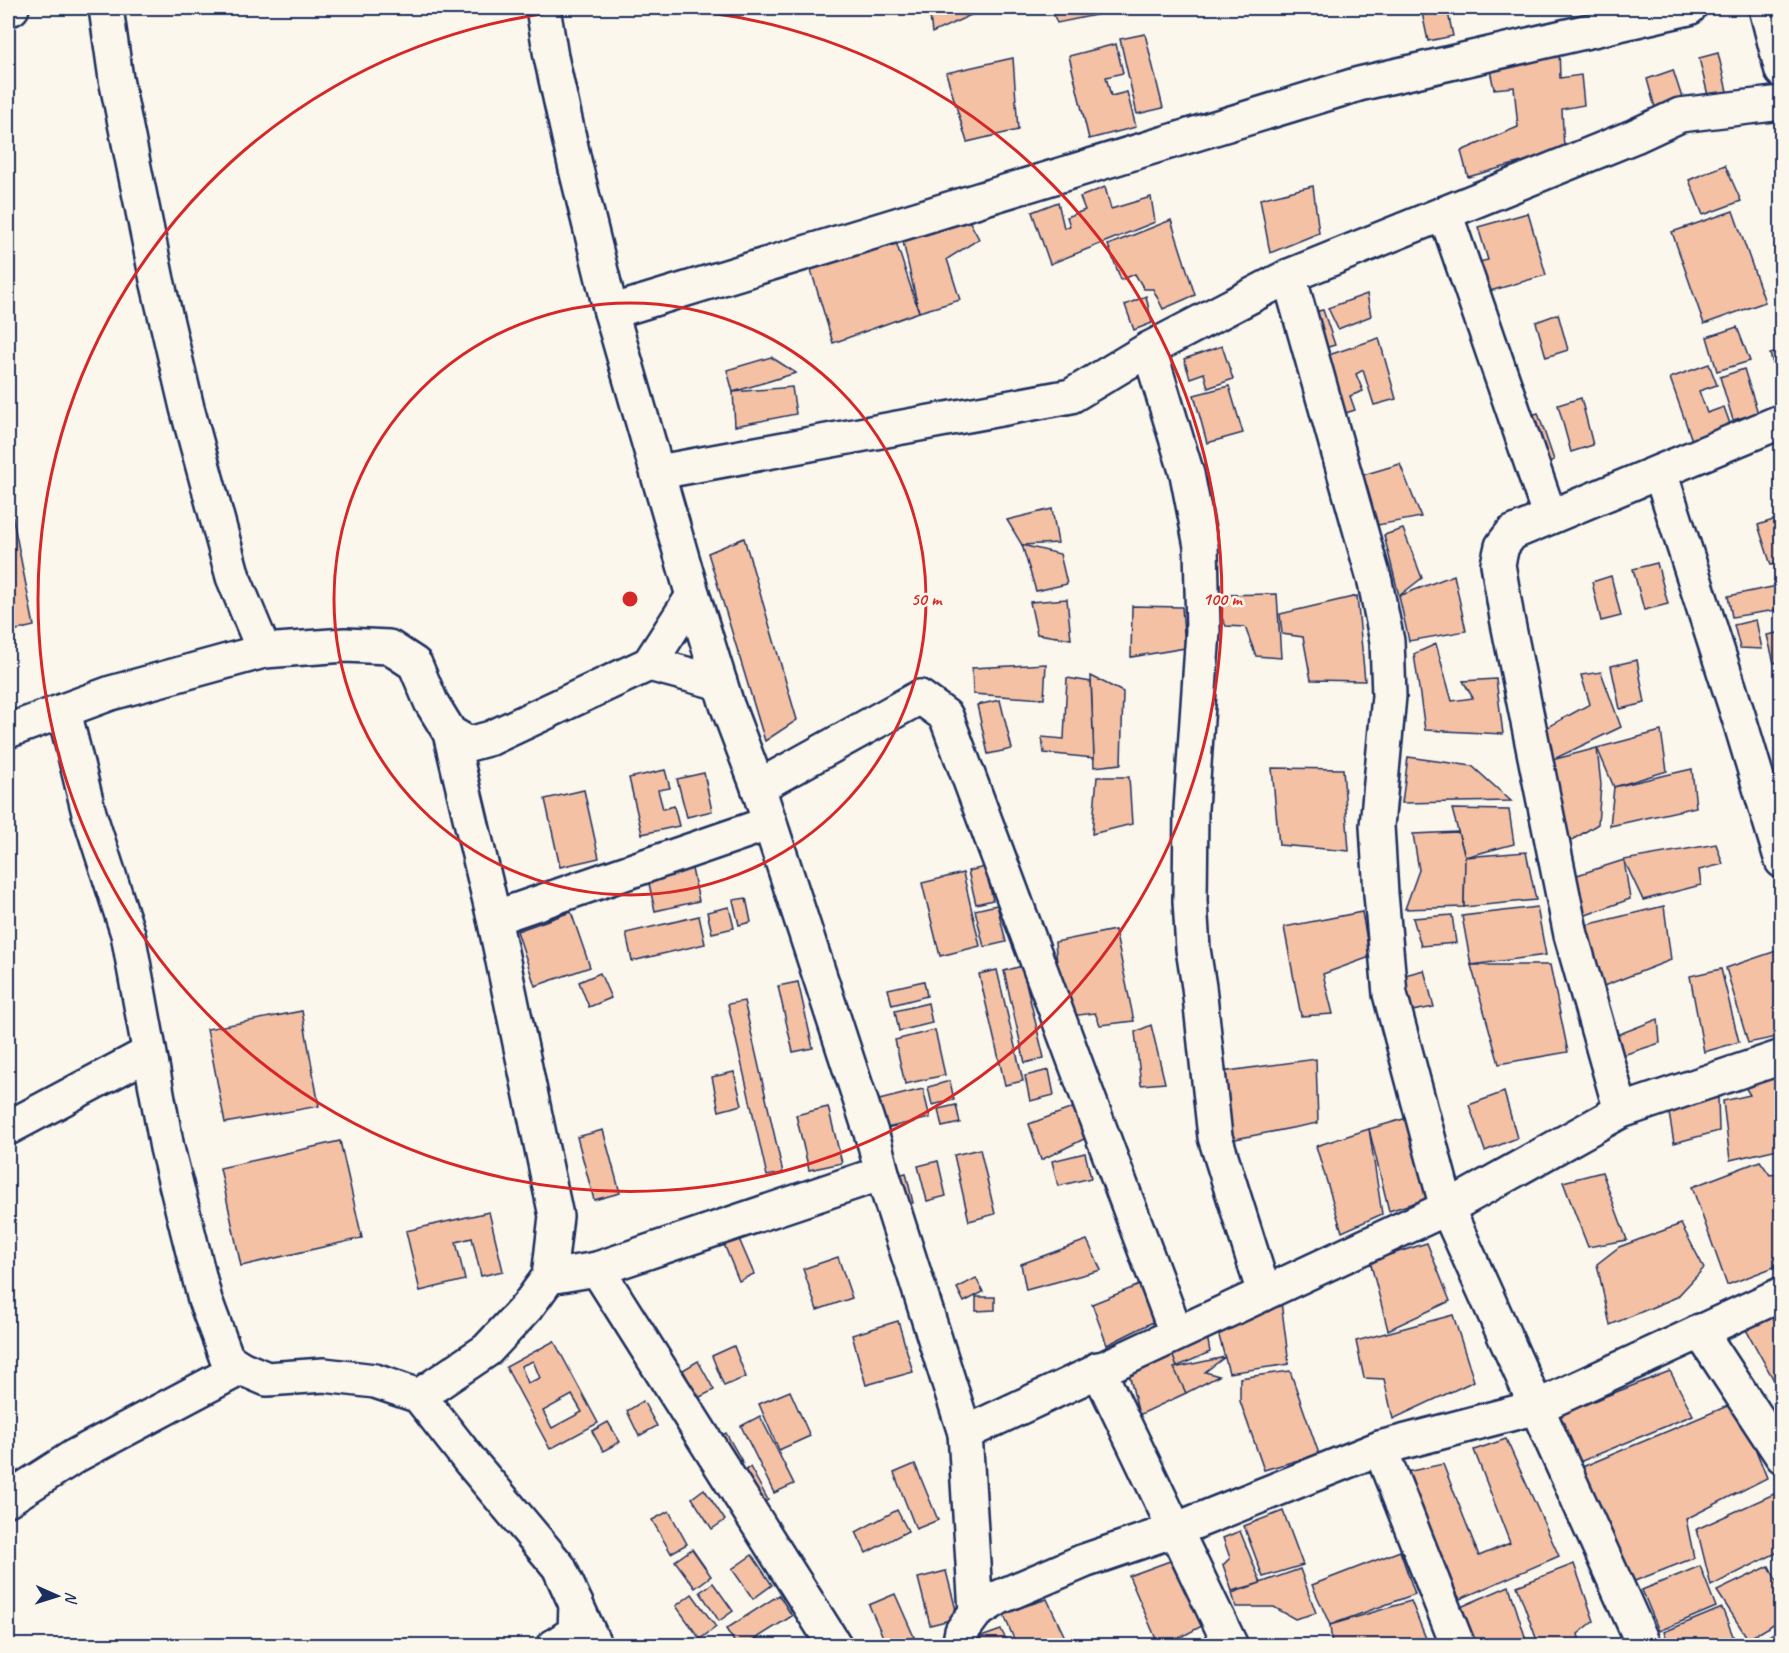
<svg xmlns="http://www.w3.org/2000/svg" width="1789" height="1653" font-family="Caveat,sans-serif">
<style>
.building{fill:#f4c1a5;stroke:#1b2f5e;stroke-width:1.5;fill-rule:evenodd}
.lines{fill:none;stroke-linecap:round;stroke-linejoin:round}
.minor-casing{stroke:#1b2f5e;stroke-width:38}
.minor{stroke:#fbf7ec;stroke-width:33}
.ring{fill:none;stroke:#d62828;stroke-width:3}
.centre{fill:#d62828;stroke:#fbf7ec;stroke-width:3}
.ring-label{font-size:18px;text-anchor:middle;font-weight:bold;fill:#d62828;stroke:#fbf7ec;stroke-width:5;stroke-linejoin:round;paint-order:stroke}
</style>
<rect width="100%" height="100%" fill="#fbf7ec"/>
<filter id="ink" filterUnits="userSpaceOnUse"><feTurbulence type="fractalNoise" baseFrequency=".0167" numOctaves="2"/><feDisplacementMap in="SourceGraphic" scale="12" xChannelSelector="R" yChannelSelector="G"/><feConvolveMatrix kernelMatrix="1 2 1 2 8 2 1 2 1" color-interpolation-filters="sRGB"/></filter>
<g filter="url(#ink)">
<g class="building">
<path d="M929,8H986L932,33Z"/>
<path d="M1051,8H1130L1057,23Z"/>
<path d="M1421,8H1447L1453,36L1428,41Z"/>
<path d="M1145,34L1163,108L1137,114L1120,39Z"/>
<path d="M1116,44L1123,73L1106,77L1111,96L1127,92L1136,127L1089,139L1069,56Z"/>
<path d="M1559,48L1560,78L1581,75L1584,105L1562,109L1564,150L1468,177L1461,151L1518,127L1514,87L1494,89L1488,61Z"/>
<path d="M1718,53L1730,104L1711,108L1699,58Z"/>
<path d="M1013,58L1018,130L967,142L946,73Z"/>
<path d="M1673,70L1685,107L1657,115L1647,79Z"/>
<path d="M1725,165L1741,201L1703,215L1689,180Z"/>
<path d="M1313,186L1319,233L1270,253L1260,199Z"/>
<path d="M1105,187L1111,209L1151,197L1155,222L1050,264L1032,212L1058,202L1064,228L1070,226L1067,217L1085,210L1080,197Z"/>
<path d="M1733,211L1765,302L1704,324L1672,232Z"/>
<path d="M1528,213L1546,275L1483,293L1474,263L1488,260L1478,227Z"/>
<path d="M966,215L979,239L947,259L960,300L919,312L902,237Z"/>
<path d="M1171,220L1195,295L1163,309L1153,289H1144L1135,274L1121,280L1108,245Z"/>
<path d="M892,230L919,312L833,343L808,260Z"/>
<path d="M1367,294L1371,316L1338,329L1328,308Z"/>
<path d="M1146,296L1152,323L1134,330L1125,305Z"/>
<path d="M1323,310L1335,345L1315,351L1305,314Z"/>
<path d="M1558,314L1568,350L1546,357L1536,322Z"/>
<path d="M1737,327L1750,361L1717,371L1707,337Z"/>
<path d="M1379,338L1396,399L1374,405L1363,370L1356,374L1363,391L1350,396L1355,410L1336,416L1317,359Z"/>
<path d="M1222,346L1233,379L1208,388L1204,373L1190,378L1184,359Z"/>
<path d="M1782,351V392L1770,354Z"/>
<path d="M771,357L796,373L733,392L727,370Z"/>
<path d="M1709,364L1717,385L1699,391L1707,413L1724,407L1734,435L1695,449L1670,378Z"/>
<path d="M1744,369L1758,413L1733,420L1720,377Z"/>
<path d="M1229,386L1243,433L1207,443L1194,395Z"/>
<path d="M792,387L796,414L735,426L733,392Z"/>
<path d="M1581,398L1593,445L1571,452L1558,405Z"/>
<path d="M1538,413L1554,460L1538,466L1522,418Z"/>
<path d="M1400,464L1421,517L1378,525L1363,475Z"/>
<path d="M11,509L34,626L8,632V510Z"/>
<path d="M1052,509L1058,543L1022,545L1007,520Z"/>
<path d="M1782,517V562L1771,565L1758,525Z"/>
<path d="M1403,529L1422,578L1399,596L1384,535Z"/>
<path d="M744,538L797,720L765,741L708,553Z"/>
<path d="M1022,545L1060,554L1067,584L1036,591Z"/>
<path d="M1657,563L1668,604L1644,610L1633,569Z"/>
<path d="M1454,575L1466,631L1409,641L1399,596Z"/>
<path d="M1611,576L1621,616L1601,621L1592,582Z"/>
<path d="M1782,585V609L1732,617L1728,596Z"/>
<path d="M1277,594L1281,658L1256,656L1245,627L1226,626L1210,595Z"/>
<path d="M1357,596L1365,681L1311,680L1303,637L1282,634L1280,614Z"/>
<path d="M1067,599L1071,639L1037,634L1030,602Z"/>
<path d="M1132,606L1182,607L1185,648L1131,657Z"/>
<path d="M1756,620L1762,649L1740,648L1734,625Z"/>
<path d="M1782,632V661L1774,663L1767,635Z"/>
<path d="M1436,644L1452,701L1473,698L1463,681L1496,679L1503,734L1425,730L1414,654Z"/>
<path d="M1637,660L1645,703L1620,709L1611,666Z"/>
<path d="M1046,664L1044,699L973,694L972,668Z"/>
<path d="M1601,672L1621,727L1552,760L1544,729L1590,704L1581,675Z"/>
<path d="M1091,676L1123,692L1121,764L1094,767Z"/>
<path d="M1067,678L1091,682L1094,758L1044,753L1042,737L1064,739Z"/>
<path d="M1000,700L1012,749L988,754L977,705Z"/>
<path d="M1661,731L1667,771L1614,787L1597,748Z"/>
<path d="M1597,748L1601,785L1598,824L1569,842L1552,760Z"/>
<path d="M1408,757L1472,766L1511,801L1402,803Z"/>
<path d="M1272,768L1343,769L1349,851L1279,845Z"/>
<path d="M1692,769L1696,807L1610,826L1614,787Z"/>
<path d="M665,770L670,788L658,790L663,809L674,806L679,826L642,834L629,778Z"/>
<path d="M704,773L712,811L687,817L677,779Z"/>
<path d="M1097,777H1129L1132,824L1092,834Z"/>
<path d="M584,790L599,858L560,867L545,799Z"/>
<path d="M1452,809L1509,810L1514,844L1465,857Z"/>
<path d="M1458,832L1465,857L1464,907L1405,909L1419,870L1413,834Z"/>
<path d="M1716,844L1723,864L1699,870L1701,885L1643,900L1624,860Z"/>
<path d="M1526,852L1536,900L1464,907L1465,857Z"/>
<path d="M1624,860L1630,899L1586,915L1571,877Z"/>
<path d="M985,867L993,900L976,904L968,871Z"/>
<path d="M692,869L699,901L655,911L648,879Z"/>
<path d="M963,873L980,946L940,956L922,883Z"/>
<path d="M746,898L751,922L739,925L733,900Z"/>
<path d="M997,905L1006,942L984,947L975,910Z"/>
<path d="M1664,906L1671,960L1601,987L1582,926Z"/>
<path d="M729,907L734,928L712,933L707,912Z"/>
<path d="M1537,907L1546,955L1471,965L1462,916Z"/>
<path d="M571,912L590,967L535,986L517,931Z"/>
<path d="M1362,912L1370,957L1323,974L1333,1014L1301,1016L1284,927Z"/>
<path d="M1452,915L1456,943L1421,946L1413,918Z"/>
<path d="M699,916L705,944L632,961L626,933Z"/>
<path d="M1115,930L1134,1021L1100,1025L1095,1013L1062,1017L1055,942Z"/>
<path d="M1782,949V1036L1748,1043L1726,968Z"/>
<path d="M1471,965H1550L1568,1052L1499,1064Z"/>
<path d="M1022,966L1044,1058L1025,1063L1004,971Z"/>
<path d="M1721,969L1739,1042L1704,1052L1690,976Z"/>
<path d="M997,970L1023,1081L1005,1085L979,974Z"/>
<path d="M1424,970L1434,1007L1407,1012L1401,976Z"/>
<path d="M600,973L611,998L589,1007L579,982Z"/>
<path d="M924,981L927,996L892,1005L888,989Z"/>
<path d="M798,982L813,1048L793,1052L778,986Z"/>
<path d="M744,1001L783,1173L767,1176L728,1004Z"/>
<path d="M928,1003L932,1023L899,1031L895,1011Z"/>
<path d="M302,1011L319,1106L225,1123L207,1029Z"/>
<path d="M1658,1019L1660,1043L1623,1055L1617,1035Z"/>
<path d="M1151,1025L1165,1083L1141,1085L1135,1032Z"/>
<path d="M935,1030L945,1075L905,1084L895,1040Z"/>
<path d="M1316,1059L1318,1123L1230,1140L1221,1072Z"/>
<path d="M1049,1070L1054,1095L1030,1101L1025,1076Z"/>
<path d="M734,1072L742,1105L719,1111L712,1077Z"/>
<path d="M1782,1075V1148L1730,1160L1723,1101L1750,1095L1745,1087Z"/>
<path d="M950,1081L954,1100L932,1105L928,1087Z"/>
<path d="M923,1089L930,1118L878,1130L871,1102Z"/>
<path d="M1504,1092L1517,1138L1485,1151L1469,1105Z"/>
<path d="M1718,1098L1719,1131L1674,1143L1668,1107Z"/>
<path d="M956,1105L960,1123L942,1127L938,1109Z"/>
<path d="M1078,1106L1084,1139L1041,1160L1029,1124Z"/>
<path d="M828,1107L842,1163L809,1170L796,1115Z"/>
<path d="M1407,1118L1429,1198L1389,1211L1369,1129Z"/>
<path d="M1369,1129L1382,1214L1342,1232L1316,1146Z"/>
<path d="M603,1130L620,1193L594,1200L577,1137Z"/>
<path d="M340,1141L362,1238L241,1266L220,1168Z"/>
<path d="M980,1149L995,1214L969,1221L954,1155Z"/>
<path d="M1085,1153L1091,1178L1058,1186L1052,1161Z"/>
<path d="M938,1161L946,1196L927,1201L918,1166Z"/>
<path d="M1760,1161L1770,1175L1782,1173V1264L1727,1285L1692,1187Z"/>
<path d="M1602,1172L1627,1240L1588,1247L1563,1182Z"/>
<path d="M906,1173L913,1203L897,1206L890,1177Z"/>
<path d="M489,1212L503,1271L481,1276L472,1238L456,1242L465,1280L420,1291L406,1231Z"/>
<path d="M1681,1224L1704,1268L1677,1297L1610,1325L1597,1264L1619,1247Z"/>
<path d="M736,1232L754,1274L739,1281L721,1237Z"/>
<path d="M1087,1240L1101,1270L1026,1290L1021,1264Z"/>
<path d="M1427,1243L1450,1301L1388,1330L1370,1261Z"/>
<path d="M838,1257L852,1298L817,1310L803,1269Z"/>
<path d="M976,1278L983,1292L964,1302L957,1288Z"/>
<path d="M1147,1282L1157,1320L1107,1345L1092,1304Z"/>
<path d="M1280,1294L1289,1364L1229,1373L1216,1325Z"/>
<path d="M976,1297H995V1310L976,1311Z"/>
<path d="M1782,1307V1395L1743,1324Z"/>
<path d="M1453,1315L1474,1381L1393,1419L1384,1379L1364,1378L1356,1341Z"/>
<path d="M898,1321L913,1372L866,1385L852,1335Z"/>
<path d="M1206,1330L1210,1352L1174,1368L1168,1342Z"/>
<path d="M554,1341L598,1423L550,1449L506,1367ZM533,1361L540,1378L528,1383L521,1366ZM572,1395L582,1412L552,1428L543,1411Z"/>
<path d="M1168,1342L1186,1393L1139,1415L1126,1361Z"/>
<path d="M734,1346L746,1377L724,1386L712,1356Z"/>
<path d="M1225,1357L1205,1372L1219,1376L1186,1393L1174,1368Z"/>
<path d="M698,1361L714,1390L698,1398L683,1370Z"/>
<path d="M1290,1371L1319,1454L1264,1470L1240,1401V1378Z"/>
<path d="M1670,1371L1693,1415L1577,1463L1560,1414Z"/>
<path d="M790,1391L810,1436L779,1450L759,1404Z"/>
<path d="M643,1401L657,1426L639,1436L627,1411Z"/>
<path d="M1737,1402L1767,1478L1686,1519L1694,1558L1632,1582L1580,1468Z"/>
<path d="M760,1416L794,1484L774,1493L741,1426Z"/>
<path d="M608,1422L620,1442L603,1451L592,1431Z"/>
<path d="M726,1433L743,1463L728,1472L710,1442Z"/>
<path d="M1506,1439L1559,1556L1460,1599L1393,1475L1443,1464L1479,1556L1510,1543L1474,1450Z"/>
<path d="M915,1464L938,1520L916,1529L894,1473Z"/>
<path d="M750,1467L768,1500L752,1509L733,1477Z"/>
<path d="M704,1489L725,1520L712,1529L692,1498Z"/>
<path d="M1776,1493L1782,1512V1550L1711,1586L1697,1529Z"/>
<path d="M897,1510L908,1531L866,1553L856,1532Z"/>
<path d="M669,1511L687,1544L671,1553L652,1520Z"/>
<path d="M1283,1511L1303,1565L1263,1577L1244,1526Z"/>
<path d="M1240,1531L1261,1583L1232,1591L1223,1565L1230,1558L1223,1538Z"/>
<path d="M692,1549L711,1576L695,1588L675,1561Z"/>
<path d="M1400,1551L1415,1594L1330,1625L1312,1585Z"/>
<path d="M752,1555L772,1585L753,1599L732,1569Z"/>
<path d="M1170,1561L1202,1626L1164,1646H1159L1129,1576Z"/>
<path d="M1574,1564L1594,1621L1578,1634L1581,1646H1539L1517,1586Z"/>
<path d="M1700,1566L1716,1607L1659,1631L1642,1590Z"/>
<path d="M1769,1566L1778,1584L1782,1583V1619L1748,1639L1717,1591Z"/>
<path d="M1300,1569L1316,1613L1295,1619L1274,1607H1236L1232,1593Z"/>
<path d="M946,1571L958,1618L930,1625L918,1578Z"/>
<path d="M713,1583L733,1611L719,1621L700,1592Z"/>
<path d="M1509,1586L1528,1646H1471L1456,1609Z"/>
<path d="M692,1594L716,1627L700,1639L676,1606Z"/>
<path d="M895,1594L914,1637L896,1646H887L869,1605Z"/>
<path d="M779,1595L792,1616L744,1646H737L726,1629Z"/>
<path d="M1047,1599L1069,1646H1017L1003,1613Z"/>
<path d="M1411,1601L1429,1646H1332L1330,1625Z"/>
<path d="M1722,1608L1737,1646H1670L1664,1632Z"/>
<path d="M1782,1628V1646H1752Z"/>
<path d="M1001,1630L1010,1646H968L967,1642Z"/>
</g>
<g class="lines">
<defs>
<g id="minor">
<path d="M106,8L116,79L157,280L187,408L233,577L264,651L345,645L389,647L415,664L431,702L450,733L469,744L491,738L649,664L693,596"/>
<path d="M543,8L551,57L576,169L611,312L693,596L727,705L758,787L875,1145L882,1173L597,1269L549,1277"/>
<path d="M1766,8L1782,71"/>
<path d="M8,9L12,8"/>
<path d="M1445,213L1550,517"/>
<path d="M1289,276L1375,582L1387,641L1389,696L1377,826L1381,894L1390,994L1447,1208L1644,1646"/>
<path d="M611,312L1359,84L1689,8"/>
<path d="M1149,349L1187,474L1201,546L1203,631L1191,809L1190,901L1193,949L1199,987L1215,1137L1264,1293"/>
<path d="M659,472L1071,396L1149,349L1289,276L1635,136L1680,115L1782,103"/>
<path d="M1660,472L1739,718L1782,861"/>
<path d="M649,664L720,683"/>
<path d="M64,711L89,813L128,934L167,1148L205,1300L227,1359L241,1368L267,1379L324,1375L375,1381L419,1396L470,1461L559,1567L595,1646"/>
<path d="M8,731L111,693L264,651"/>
<path d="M758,787L920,697L946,716L1176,1333"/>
<path d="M494,918L770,823"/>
<path d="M1621,1111L1571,935L1507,618L1498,564L1502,546L1512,533L1782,421"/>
<path d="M8,1128L149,1053"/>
<path d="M882,1173L965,1433L1447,1208L1621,1111L1782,1057"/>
<path d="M597,1269L835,1646"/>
<path d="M1700,1331L1782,1456"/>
<path d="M1098,1369L1231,1646"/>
<path d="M419,1396L487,1350L527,1307L549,1277L556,1216L494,918L450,733"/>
<path d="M965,1433L976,1612"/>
<path d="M1380,1448L1458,1646"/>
<path d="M8,1499L75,1456L241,1368"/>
<path d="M554,1646L575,1632L576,1604"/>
<path d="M959,1646L962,1631L976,1612L1000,1597L1084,1561L1175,1530L1380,1448L1537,1407L1782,1294"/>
</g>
</defs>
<use href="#minor" class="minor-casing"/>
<use href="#minor" class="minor"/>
</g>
</g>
<g class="ring">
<circle cx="630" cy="599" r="296"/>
<path d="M656 8A592 592 0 1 1 604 8"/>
</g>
<circle cx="630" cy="599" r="9" class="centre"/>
<g class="ring-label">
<text x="926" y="605">50 m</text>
<text x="1222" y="605">100 m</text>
</g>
<rect width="1789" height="1653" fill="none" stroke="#fbf7ec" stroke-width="30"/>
<rect x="15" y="15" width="1759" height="1623" fill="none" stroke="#1b2f5e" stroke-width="2" filter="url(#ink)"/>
<g transform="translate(57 1596) rotate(93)" stroke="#fbf7ec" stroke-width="4.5" paint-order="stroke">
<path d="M0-4.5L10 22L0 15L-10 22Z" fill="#1b2f5e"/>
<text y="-9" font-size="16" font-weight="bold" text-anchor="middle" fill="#1b2f5e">N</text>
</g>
</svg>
